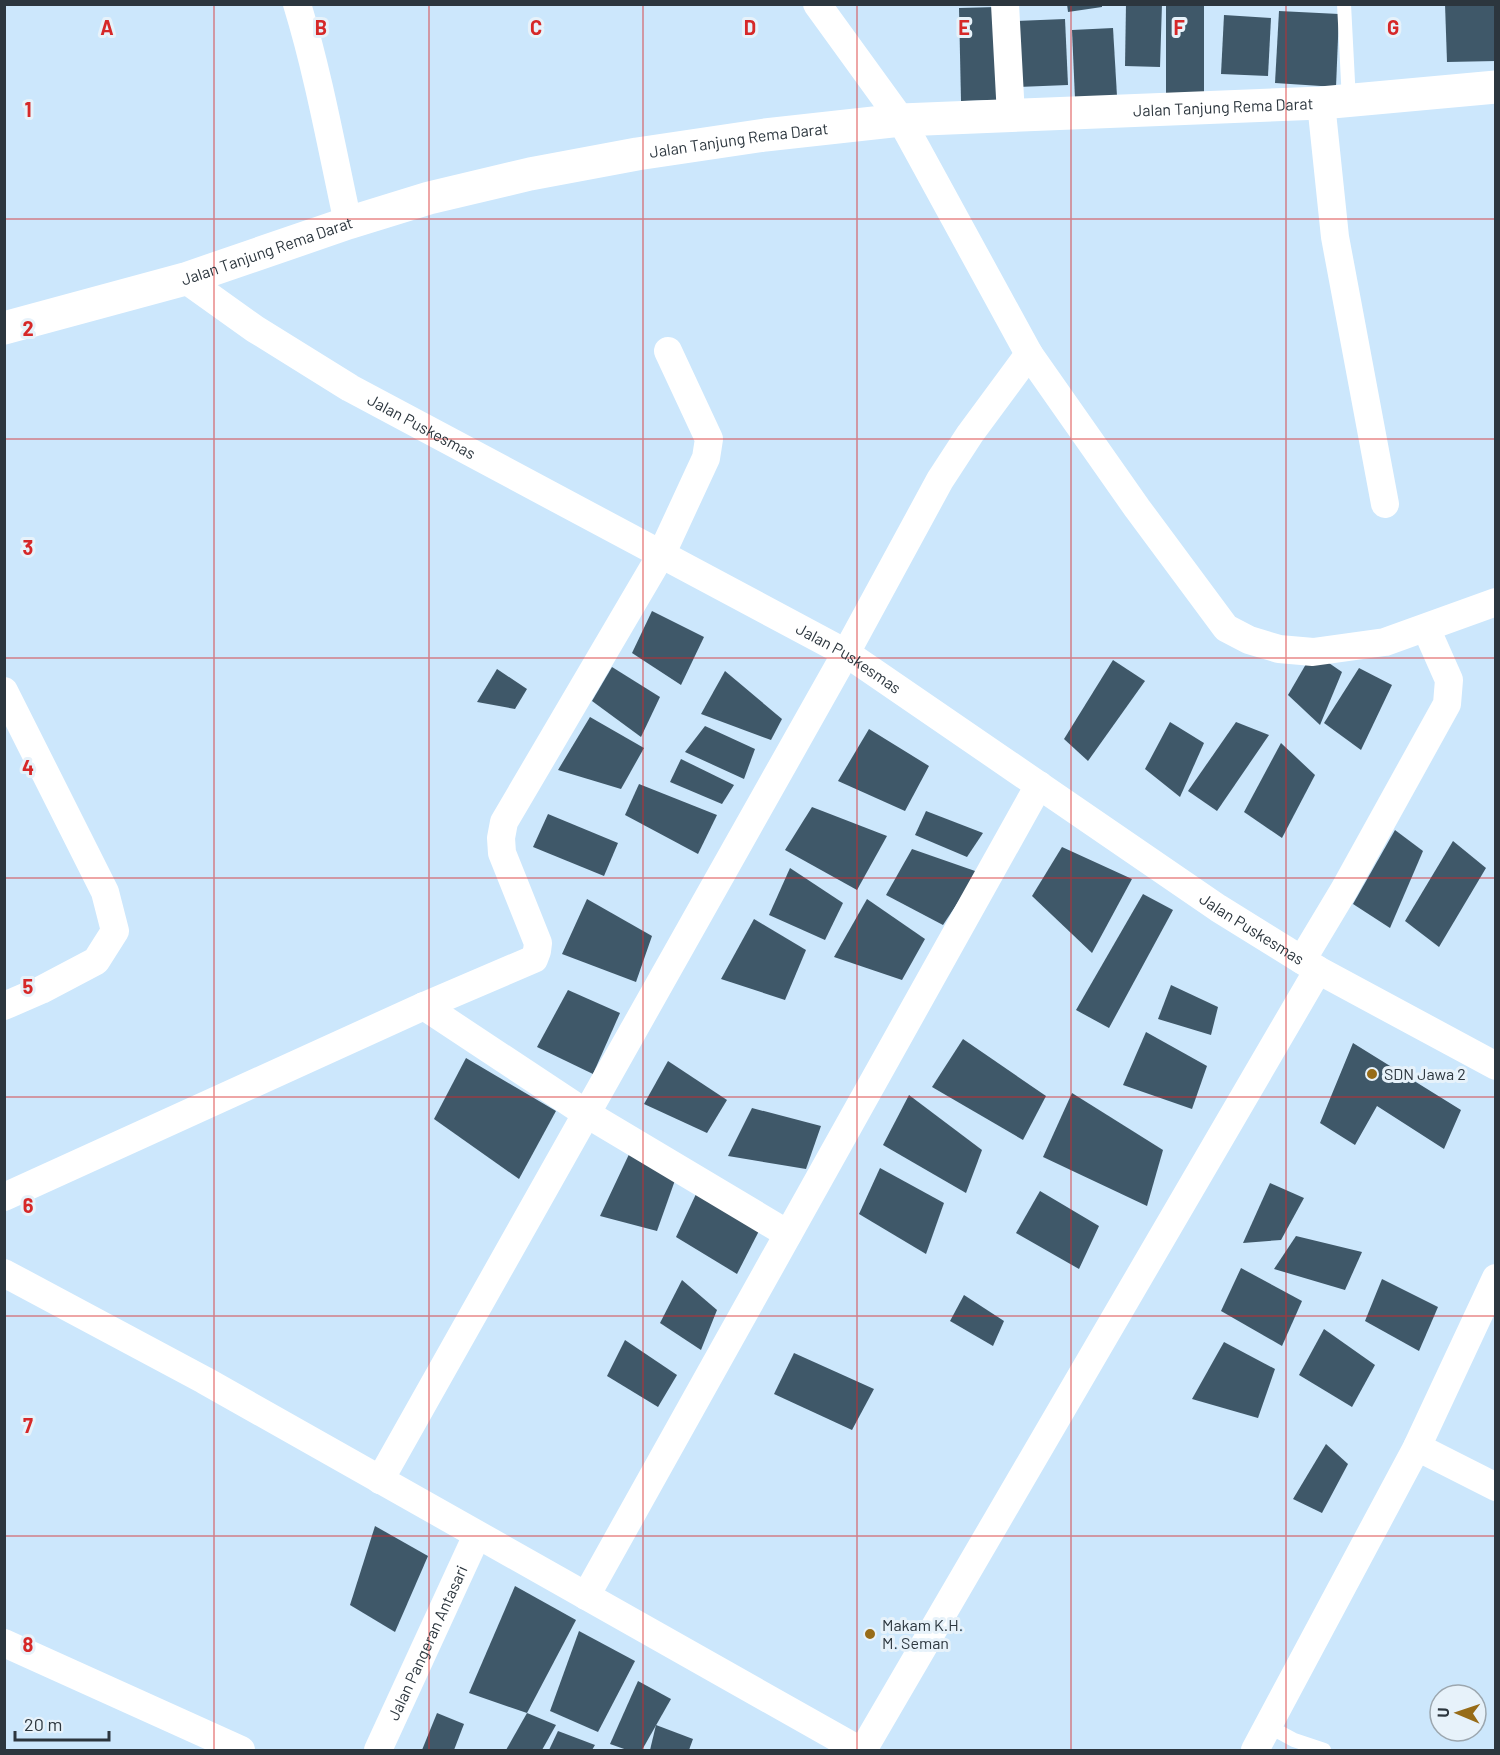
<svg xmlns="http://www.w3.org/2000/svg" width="1500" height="1755" font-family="Barlow,sans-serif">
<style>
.building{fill:#3f5869}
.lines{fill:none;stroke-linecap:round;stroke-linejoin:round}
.lane{stroke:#fff;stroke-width:14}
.street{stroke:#fff;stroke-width:28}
.secondary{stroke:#fff;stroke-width:33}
.grid{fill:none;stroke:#d62828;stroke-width:1.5;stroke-opacity:0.55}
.poi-dot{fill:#976c18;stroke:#e7f2fa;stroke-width:2}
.labels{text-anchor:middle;stroke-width:6;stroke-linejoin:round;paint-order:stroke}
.street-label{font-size:16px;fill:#2c363e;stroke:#e7f2fa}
.poi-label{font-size:16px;fill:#2c363e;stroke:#e7f2fa;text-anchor:start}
.grid-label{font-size:20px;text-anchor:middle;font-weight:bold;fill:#d62828;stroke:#e7f2fa;stroke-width:6;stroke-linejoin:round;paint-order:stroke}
</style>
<rect width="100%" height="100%" fill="#cce7fc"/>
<g class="building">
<path d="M1067,4H1102V7L1068,12Z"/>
<path d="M1126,4H1162L1160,67L1125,66Z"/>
<rect x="1166" y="4" width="38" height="94"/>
<path d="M1445,4H1496V61L1447,62Z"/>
<path d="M997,7L999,100L961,101L959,8Z"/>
<path d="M1279,11L1339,14L1336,87L1275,83Z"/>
<path d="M1224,15L1271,18L1268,76L1221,74Z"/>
<path d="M1065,19L1068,85L1018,87L1015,21Z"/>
<path d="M1113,28L1117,96L1075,99L1072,30Z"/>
<path d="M652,611L704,637L681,685L632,653Z"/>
<path d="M1313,652L1342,672L1320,725L1288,695Z"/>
<path d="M1113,660L1145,681L1088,761L1064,739Z"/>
<path d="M612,667L660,697L641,737L592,701Z"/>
<path d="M1359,668L1392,685L1361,750L1324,723Z"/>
<path d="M497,669L527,689L515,709L477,702Z"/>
<path d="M725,671L782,719L771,740L701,714Z"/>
<path d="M590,717L644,748L621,789L558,770Z"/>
<path d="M1170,722L1204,743L1180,797L1145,769Z"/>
<path d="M1236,722L1269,735L1217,811L1188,791Z"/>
<path d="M705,726L755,749L744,779L685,752Z"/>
<path d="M869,729L929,766L905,811L838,781Z"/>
<path d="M1281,743L1315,775L1282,838L1244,812Z"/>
<path d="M681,759L734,785L722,804L670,782Z"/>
<path d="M639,784L717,815L698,854L625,815Z"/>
<path d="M812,807L887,836L857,890L785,850Z"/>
<path d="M926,811L983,833L967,857L915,835Z"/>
<path d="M548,814L618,843L604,876L533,847Z"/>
<path d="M1395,830L1423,851L1390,928L1353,904Z"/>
<path d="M1453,841L1486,868L1439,947L1405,921Z"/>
<path d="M1062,847L1132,879L1092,953L1032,896Z"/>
<path d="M912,849L978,872L943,925L886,895Z"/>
<path d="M790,868L843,903L825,940L769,915Z"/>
<path d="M1143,894L1173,910L1109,1028L1076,1010Z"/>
<path d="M587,899L652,936L636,982L562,954Z"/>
<path d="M867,899L925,939L902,980L834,957Z"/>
<path d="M754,919L806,950L785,1000L721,979Z"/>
<path d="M1171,985L1218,1007L1211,1035L1158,1019Z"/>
<path d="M568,990L620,1013L593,1074L537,1047Z"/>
<path d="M1146,1032L1207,1066L1192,1109L1123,1085Z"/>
<path d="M963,1039L1046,1096L1023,1140L932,1087Z"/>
<path d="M1353,1043L1461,1110L1444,1149L1377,1106L1355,1145L1320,1123Z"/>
<path d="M466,1058L556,1111L519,1179L434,1119Z"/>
<path d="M668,1061L727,1100L707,1133L644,1104Z"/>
<path d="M1072,1093L1163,1150L1147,1206L1043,1157Z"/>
<path d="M909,1095L982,1150L966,1193L883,1145Z"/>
<path d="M752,1108L821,1126L806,1169L728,1156Z"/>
<path d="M631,1150L679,1169L657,1231L600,1216Z"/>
<path d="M880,1168L944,1203L926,1254L859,1214Z"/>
<path d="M1270,1183L1304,1198L1281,1240L1243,1243Z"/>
<path d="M1040,1191L1099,1226L1079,1269L1016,1233Z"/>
<path d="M696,1194L760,1229L737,1274L676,1237Z"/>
<path d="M1296,1236L1362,1252L1345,1290L1274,1269Z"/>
<path d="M1241,1268L1302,1301L1282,1346L1221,1311Z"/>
<path d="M1382,1279L1438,1307L1419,1351L1365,1321Z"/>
<path d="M682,1280L717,1310L701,1350L660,1323Z"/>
<path d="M964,1295L1004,1321L993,1346L950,1321Z"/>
<path d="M1324,1329L1375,1365L1352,1407L1299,1375Z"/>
<path d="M625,1340L677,1375L658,1407L607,1376Z"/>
<path d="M1224,1342L1275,1369L1258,1418L1192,1399Z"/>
<path d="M794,1353L874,1389L852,1430L774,1394Z"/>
<path d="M1326,1444L1348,1464L1322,1513L1293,1499Z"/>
<path d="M375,1526L428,1556L395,1632L350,1605Z"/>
<path d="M515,1586L576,1620L527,1713L469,1693Z"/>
<path d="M579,1631L635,1661L598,1732L550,1711Z"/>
<path d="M638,1681L671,1699L642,1750H627L610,1744Z"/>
<path d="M437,1713L464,1724L454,1750H422Z"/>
<path d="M527,1713L556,1725L542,1750H506Z"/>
<path d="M656,1725L693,1739L689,1750H650Z"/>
<path d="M558,1731L595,1745L592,1750H549Z"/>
</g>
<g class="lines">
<g class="lane">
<path d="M1344,4L1349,101"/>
<path d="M1268,1726L1294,1740L1324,1750"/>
</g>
<g class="street">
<path d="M297,4C319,76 332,150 348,223"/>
<path d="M817,4L901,120L1029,354L1137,508L1226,628L1249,640L1279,649L1313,652L1385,642L1496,602"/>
<path d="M1005,4L1011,116"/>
<path d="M1321,103L1335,237L1385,504"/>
<path id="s1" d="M185,279L255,329L350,388L846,653L1218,908L1318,970L1496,1066"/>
<path d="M4,691L105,892L115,931L96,961L41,990L4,1006"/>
<path d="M1302,960L1344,890L1447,704L1449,680L1426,628"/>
<path d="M424,1006L587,1114L788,1234"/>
<path d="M4,1197L424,1006L534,959L537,951L538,943L502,853L501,838L504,822L662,553L706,458L709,439L668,351"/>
<path d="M4,1273L204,1380L859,1750"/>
<path d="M1417,1447L1496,1487"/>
<path d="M380,1480L846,653L940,480L970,434L1029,354"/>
<path d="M586,1596L1039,785"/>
<path d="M4,1643L241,1750"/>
<path id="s2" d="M378,1750L477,1535"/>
<path d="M863,1750L1318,970"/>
<path d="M1255,1750L1417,1447L1496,1278"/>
</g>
<path class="secondary" id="s3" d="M4,328L185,279L348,223L429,198L530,174L637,154L765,135L901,120L1321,103L1496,87"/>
</g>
<path class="grid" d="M214,4V1750M429,4V1750M643,4V1750M857,4V1750M1071,4V1750M1286,4V1750M4,219H1496M4,439H1496M4,658H1496M4,878H1496M4,1097H1496M4,1316H1496M4,1536H1496"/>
<g class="poi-dot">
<circle cx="1372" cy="1074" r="6"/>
<circle cx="870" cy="1634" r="6"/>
</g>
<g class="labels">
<g class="street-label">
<text dy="6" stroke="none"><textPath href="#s3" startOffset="1246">Jalan Tanjung Rema Darat</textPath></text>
<text dy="6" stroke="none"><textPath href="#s3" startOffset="760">Jalan Tanjung Rema Darat</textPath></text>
<text dy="6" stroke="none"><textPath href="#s3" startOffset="274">Jalan Tanjung Rema Darat</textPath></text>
<text dy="6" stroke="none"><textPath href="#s1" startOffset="279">Jalan Puskesmas</textPath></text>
<text dy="6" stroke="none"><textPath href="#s1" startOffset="765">Jalan Puskesmas</textPath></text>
<text dy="6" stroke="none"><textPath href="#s1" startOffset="1251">Jalan Puskesmas</textPath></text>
<text dy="6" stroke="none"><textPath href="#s2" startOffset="118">Jalan Pangeran Antasari</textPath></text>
</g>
<g class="poi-label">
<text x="1384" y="1080">SDN Jawa 2</text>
<text x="882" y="1631">Makam K.H.<tspan x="882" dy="18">M. Seman</tspan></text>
</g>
</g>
<g class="grid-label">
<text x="107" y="35">A</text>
<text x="321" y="35">B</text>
<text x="536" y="35">C</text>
<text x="750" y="35">D</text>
<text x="964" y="35">E</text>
<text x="1179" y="35">F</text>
<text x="1393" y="35">G</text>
<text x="28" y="117">1</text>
<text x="28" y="336">2</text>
<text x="28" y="555">3</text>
<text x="28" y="775">4</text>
<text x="28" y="994">5</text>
<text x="28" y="1213">6</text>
<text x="28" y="1433">7</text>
<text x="28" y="1652">8</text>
</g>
<rect width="1500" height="1755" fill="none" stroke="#2c363e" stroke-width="12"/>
<g transform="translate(1458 1713) rotate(272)"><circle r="28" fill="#e7f2fa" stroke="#9ca7af" stroke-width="1.5"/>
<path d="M0-4.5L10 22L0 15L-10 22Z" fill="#976c18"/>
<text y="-9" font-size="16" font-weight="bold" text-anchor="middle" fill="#2c363e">U</text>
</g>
<path d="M15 1731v9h94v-9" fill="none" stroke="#2c363e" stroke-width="3"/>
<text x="24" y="1731" font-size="18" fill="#2c363e" stroke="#e7f2fa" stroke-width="4.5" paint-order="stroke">20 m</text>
</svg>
